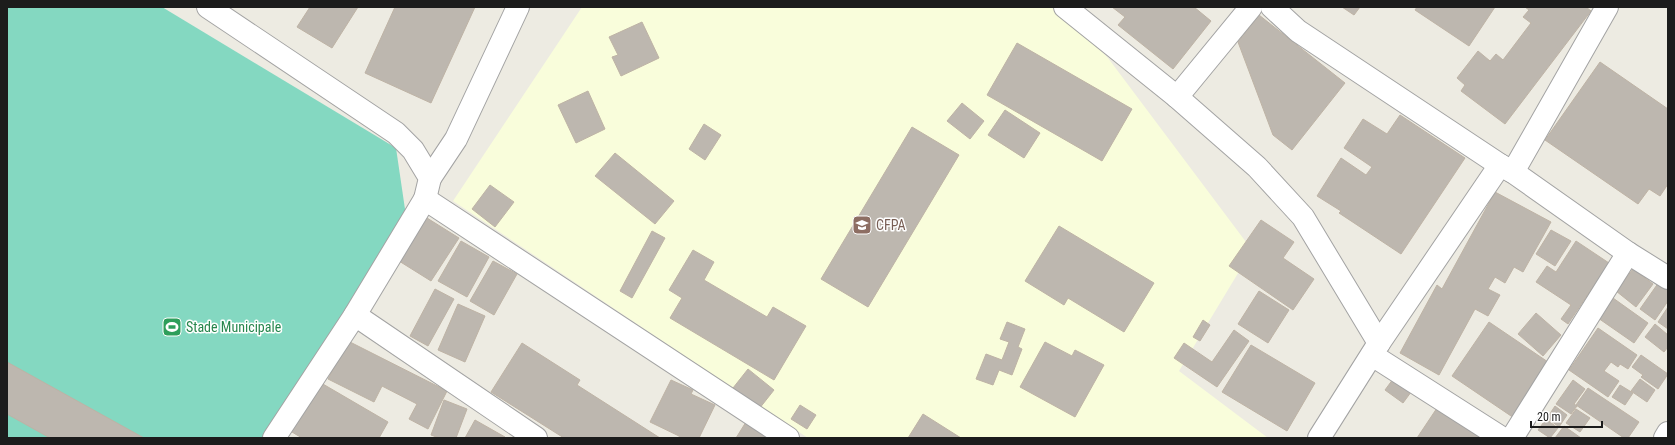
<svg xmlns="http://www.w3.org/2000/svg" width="1675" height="445" font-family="'Roboto Condensed',sans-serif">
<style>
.education{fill:#f9fddb}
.pitch{fill:#84d8c1}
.building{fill:#bdb7af;stroke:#beb3a5}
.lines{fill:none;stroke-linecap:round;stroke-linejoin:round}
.street-casing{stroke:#a3a3a3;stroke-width:24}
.street{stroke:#fff;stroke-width:22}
.labels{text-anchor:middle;stroke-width:3;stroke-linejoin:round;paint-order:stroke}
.education-label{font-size:14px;fill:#785e54;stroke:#fff;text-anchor:start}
.leisure-label{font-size:14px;fill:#27864d;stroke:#fff;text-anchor:start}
</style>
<rect width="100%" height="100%" fill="#edebe2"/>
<path class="education" d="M582,7H1051L1084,33L1108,58L1252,250L1179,371L1268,438H808L453,201Z"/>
<path class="pitch" d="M7,7H162L396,148L406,216L268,438H7Z"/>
<g class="building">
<path d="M310,7H358L332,48L297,27Z"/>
<path d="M395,7H475L431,103L365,73Z"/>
<path d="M1112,7H1194L1211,21L1173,69L1118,25L1125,17Z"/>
<path d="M1342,7H1360L1354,15Z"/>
<path d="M1417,7H1495L1469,46L1415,10Z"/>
<path d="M1525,7H1586L1591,11L1505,124L1461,91L1465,85L1457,78L1478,51L1490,61L1496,54L1503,60L1531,23L1523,17L1529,10Z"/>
<path d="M1259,15L1345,83L1292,150L1273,135L1238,42Z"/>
<path d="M642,22L659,58L621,76L612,57L618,55L609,37Z"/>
<path d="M1017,43L1132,109L1102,161L987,95Z"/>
<path d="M1600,62L1668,109V184L1660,196L1649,189L1638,204L1545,140Z"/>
<path d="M588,91L605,129L576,143L558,105Z"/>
<path d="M962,103L984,121L970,139L947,121Z"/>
<path d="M1005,110L1040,133L1024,158L988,135Z"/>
<path d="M1400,115L1465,158L1401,254L1339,213L1341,211L1317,196L1341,158L1366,175L1372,167L1344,148L1363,119L1387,134Z"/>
<path d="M704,124L721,135L705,160L689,149Z"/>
<path d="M912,127L959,155L868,307L821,279Z"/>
<path d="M615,153L674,201L655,224L595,176Z"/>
<path d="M490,185L514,202L495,227L472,209Z"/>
<path d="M1495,192L1551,222L1523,272L1514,267L1505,283L1495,277L1488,289L1500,295L1488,316L1475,309L1439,375L1400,353L1437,285L1442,289Z"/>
<path d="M427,218L459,238L431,281L399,261Z"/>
<path d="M1261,220L1294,242L1283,258L1314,279L1293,310L1229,266Z"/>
<path d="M1059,226L1154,283L1124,332L1068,298L1064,305L1025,281Z"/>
<path d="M1551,230L1571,241L1555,266L1536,254Z"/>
<path d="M652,231L665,238L632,298L620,291Z"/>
<path d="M461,241L489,257L467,297L438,281Z"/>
<path d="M1576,241L1609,263L1568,324L1561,319L1571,305L1536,282L1547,266L1556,272Z"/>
<path d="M693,250L714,262L704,280L767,317L773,307L806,326L774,380L670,318L682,298L669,290Z"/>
<path d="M493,261L517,274L494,315L470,301Z"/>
<path d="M1633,269L1653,284L1636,307L1616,291Z"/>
<path d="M1659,282L1668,288V301L1655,320L1640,309Z"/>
<path d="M435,289L454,299L428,346L410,336Z"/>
<path d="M1259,291L1289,310L1268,343L1238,324Z"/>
<path d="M1613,298L1648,323L1634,343L1598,318Z"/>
<path d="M458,304L485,316L465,362L438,350Z"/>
<path d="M1668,307V329L1658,322Z"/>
<path d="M1536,313L1561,335L1543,356L1518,334Z"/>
<path d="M1203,320L1210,325L1200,341L1193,337Z"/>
<path d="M1007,322L1025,329L1018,347L1022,349L1012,375L999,370L993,385L976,379L986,354L1002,360L1009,342L1000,339Z"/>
<path d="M1489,322L1551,364L1514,418L1452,376Z"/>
<path d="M1655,324L1668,335V347L1664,352L1645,337Z"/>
<path d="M1598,328L1637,355L1628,369L1620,364L1618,367L1611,362L1604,371L1619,381L1608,397L1569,370Z"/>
<path d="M1234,330L1249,341L1217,387L1174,358L1184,343L1212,362Z"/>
<path d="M348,341L447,391L428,429L409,419L417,404L382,386L374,402L328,379Z"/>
<path d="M1045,342L1072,356L1075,350L1104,365L1075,417L1020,387Z"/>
<path d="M522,343L580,380L577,385L660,438H564L491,392Z"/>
<path d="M1251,345L1315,383L1287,431L1222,392Z"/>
<path d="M1641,355L1668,374L1658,389L1641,377L1643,375L1632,367Z"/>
<path d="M7,362L144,438H50L7,414Z"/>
<path d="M748,369L774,390L759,409L733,388Z"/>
<path d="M1396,375L1414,388L1403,403L1385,390Z"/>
<path d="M1640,379L1655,390L1647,402L1631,391Z"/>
<path d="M316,380L388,422L379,438H302L287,429Z"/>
<path d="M671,380L693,390L691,394L715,405L699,438H680L679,436L650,422Z"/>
<path d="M1573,380L1585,389L1574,404L1577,406L1571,414L1556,404Z"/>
<path d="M1620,385L1633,393L1625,405L1612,397Z"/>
<path d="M1588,388L1639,422L1628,438H1624L1576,405Z"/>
<path d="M444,400L467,409L456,438H439L431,435Z"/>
<path d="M800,405L816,415L807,429L791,419Z"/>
<path d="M1439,405L1490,438H1417Z"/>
<path d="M1555,406L1567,415L1559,427L1547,418Z"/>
<path d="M1576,409L1590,418L1580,432L1566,423Z"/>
<path d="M923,414L961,438H908Z"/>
<path d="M1546,419L1558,428L1550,438L1538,430Z"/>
<path d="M475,420L505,437L504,438H465Z"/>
<path d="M746,422L769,438H736Z"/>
<path d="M1564,426L1581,438H1555Z"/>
</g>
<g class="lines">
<defs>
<g id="street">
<path d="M208,7L396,133L413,150L430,178L425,199"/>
<path d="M1065,7L1177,97L1257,167L1303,217L1379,343"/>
<path d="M1272,7L1298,31L1500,165"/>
<path d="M1177,97L1251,7"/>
<path d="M1513,172L1607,7"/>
<path d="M430,178L456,139L518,7"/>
<path d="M355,315L536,438"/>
<path d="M1372,355L1502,438"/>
<path d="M274,438L355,315L425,199L788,438"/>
<path d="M1319,438L1379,343L1500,165L1513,172L1628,253L1668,278"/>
<path d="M1512,438L1628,253"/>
<path d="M1665,438L1668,433"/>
</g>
</defs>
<use href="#street" class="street-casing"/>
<use href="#street" class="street"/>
</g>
<defs>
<symbol id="university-square" viewBox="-11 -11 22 22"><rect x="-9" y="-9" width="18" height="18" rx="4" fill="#8d6e63" stroke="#fff"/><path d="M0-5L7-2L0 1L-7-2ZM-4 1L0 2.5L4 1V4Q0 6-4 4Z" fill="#fff"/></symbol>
<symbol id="stadium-square" viewBox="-11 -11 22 22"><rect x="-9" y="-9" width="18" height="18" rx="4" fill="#2e9e5b" stroke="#fff"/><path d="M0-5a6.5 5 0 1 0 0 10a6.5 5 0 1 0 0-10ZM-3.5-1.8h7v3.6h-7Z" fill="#fff"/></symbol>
</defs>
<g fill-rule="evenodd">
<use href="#university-square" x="851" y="214" width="22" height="22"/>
<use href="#stadium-square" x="161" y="316" width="22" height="22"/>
</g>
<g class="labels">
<g class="education-label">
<text x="876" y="230">CFPA</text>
</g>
<g class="leisure-label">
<text x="186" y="332">Stade Municipale</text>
</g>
</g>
<rect width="1675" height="445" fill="none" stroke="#1c1c1c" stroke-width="16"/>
<path d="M1531 421v6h71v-6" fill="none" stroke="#1c1c1c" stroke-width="2"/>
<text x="1537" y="421" font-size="12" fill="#1c1c1c" stroke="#ffffff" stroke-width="3" paint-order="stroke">20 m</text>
</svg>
